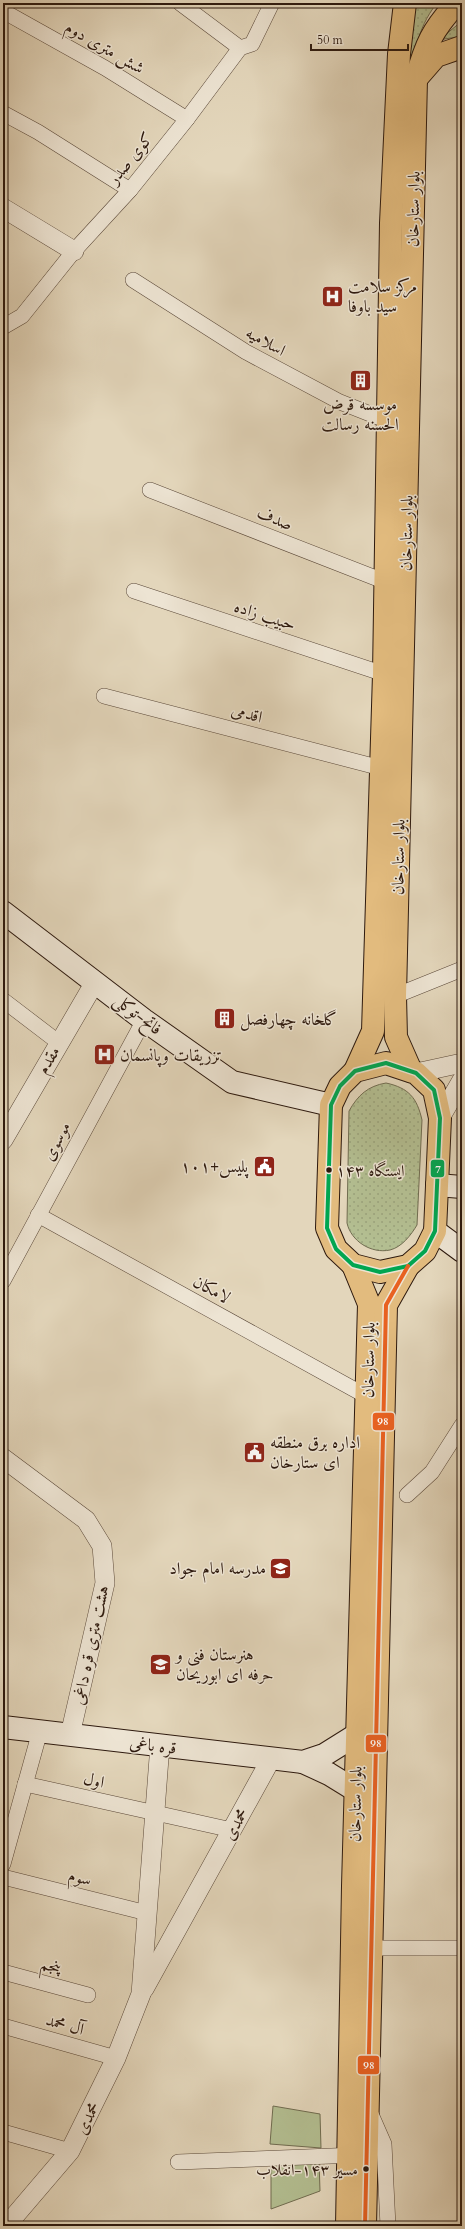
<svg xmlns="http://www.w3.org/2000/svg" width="465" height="2229" font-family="Cardo,Amiri,serif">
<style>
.grass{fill:url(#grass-dots);stroke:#706c50}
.park{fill:#b3be91;stroke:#706c50}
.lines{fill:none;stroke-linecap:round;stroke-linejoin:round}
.minor-casing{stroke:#5a4839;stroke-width:16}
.tertiary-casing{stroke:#5a4839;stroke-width:20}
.secondary-casing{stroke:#2d190e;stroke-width:24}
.primary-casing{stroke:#2d190e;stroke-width:24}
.trunk-casing{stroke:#2d190e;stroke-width:24}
.minor{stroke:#ede4d3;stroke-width:15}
.tertiary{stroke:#ede4d3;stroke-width:19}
.secondary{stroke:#ede4d3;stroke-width:22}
.primary{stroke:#e2bb7e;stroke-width:22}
.trunk{stroke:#e2bb7e;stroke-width:22}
.bus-1-casing{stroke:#ede4d3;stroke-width:7}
.bus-2-casing{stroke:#ede4d3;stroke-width:7}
.bus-1{stroke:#00a651;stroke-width:4}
.bus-2{stroke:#e86121;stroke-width:4}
.bus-dot{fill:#2d190e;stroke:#ede4d3;stroke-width:1.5}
.labels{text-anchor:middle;stroke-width:3;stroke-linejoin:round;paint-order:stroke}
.bus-label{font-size:16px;fill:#2d190e;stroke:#ede4d3;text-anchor:start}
.street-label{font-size:17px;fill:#2d190e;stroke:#ede4d3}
.poi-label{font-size:17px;fill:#2d190e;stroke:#ede4d3;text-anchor:start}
.line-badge{stroke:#ede4d3;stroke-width:1.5}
.badge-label{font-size:11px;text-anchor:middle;font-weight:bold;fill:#fff}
</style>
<defs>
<pattern id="grass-dots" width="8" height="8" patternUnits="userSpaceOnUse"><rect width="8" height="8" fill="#b3be91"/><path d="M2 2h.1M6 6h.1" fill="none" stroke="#9aa37c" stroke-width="1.8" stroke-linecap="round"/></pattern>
</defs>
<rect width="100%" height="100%" fill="#e3d6bb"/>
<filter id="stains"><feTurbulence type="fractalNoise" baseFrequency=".005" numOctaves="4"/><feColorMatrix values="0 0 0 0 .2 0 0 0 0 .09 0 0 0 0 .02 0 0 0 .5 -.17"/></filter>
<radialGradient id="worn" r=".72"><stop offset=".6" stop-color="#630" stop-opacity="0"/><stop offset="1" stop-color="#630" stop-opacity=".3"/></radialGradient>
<g class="grass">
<path d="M414,3H437C415,31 415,56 409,91V32Z"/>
<path d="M462,21V36L439,40Z"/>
<path d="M386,1083C409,1088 417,1098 422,1120L417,1225C411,1235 402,1247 390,1250C371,1254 351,1241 347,1223L349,1111C358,1095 368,1086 386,1083Z"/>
</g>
<g class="park">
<path d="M273,2106L320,2114L321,2148L270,2144Z"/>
<path d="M319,2160L320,2191L271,2209V2163Z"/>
</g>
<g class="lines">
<defs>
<g id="minor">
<path d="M180,3L240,48"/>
<path d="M3,11L105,68L187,119"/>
<path d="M3,113L38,132L130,190"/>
<path d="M133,280L246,352L340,402L388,421"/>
<path d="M3,327L22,316L74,251L130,190L187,119L240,48L252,44L272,3"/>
<path d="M150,490L386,582"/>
<path d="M134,591L384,674"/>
<path d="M104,696L381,768"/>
<path d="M395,996L462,969"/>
<path d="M3,1000L58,1042"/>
<path d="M38,1215L368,1397"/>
<path d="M3,1281L144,1020"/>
<path d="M407,1495L432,1472L462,1425"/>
<path d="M25,1784L232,1830"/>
<path d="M3,1864L40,1731"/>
<path d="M3,1877L147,1913"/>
<path d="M372,1948H462"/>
<path d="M3,1972L88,1995"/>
<path d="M3,2026L116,2058"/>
<path d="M370,2112L384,2144L388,2226"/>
<path d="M3,2132L70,2151"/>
<path d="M178,2162L357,2155"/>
</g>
<g id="tertiary">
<path d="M3,208L74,251"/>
<path d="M416,1073L462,1063"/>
<path d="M440,1118L462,1080"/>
<path d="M3,1140L95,982"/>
<path d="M3,1458L86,1520L102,1546L105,1583L70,1735"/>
<path d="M144,1989L271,1759"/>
<path d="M6,2226L70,2151L116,2058L141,1994L160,1745"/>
</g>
<g id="secondary">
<path d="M3,912L144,1020L232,1082L331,1105"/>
<path d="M437,1185L462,1187"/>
<path d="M435,1231L462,1251"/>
<path d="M3,1727L303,1762L324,1755L356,1735L373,1736"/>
<path d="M303,1762L329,1774L355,1790L372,1791"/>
</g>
<g id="primary">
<path d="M386,1063L416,1073L434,1090L440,1118L435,1231L425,1251L408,1266L380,1272L353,1265L336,1249L327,1228L331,1105L340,1086L355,1071Z"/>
<path d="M355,1071L373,1031L384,674L391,223L399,54L405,3"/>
<path d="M411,1071L396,1037L395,996L416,79C426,44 432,30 457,3"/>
<path d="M347,2226L353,1886L369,1304L353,1265"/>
<path d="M365,2226L386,1305L408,1266"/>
</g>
<path id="trunk" d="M416,79L436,56L462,47"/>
</defs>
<use href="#minor" class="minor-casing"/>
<use href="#tertiary" class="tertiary-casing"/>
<use href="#secondary" class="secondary-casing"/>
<use href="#primary" class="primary-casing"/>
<use href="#trunk" class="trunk-casing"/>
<use href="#minor" class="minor"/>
<use href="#tertiary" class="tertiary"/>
<use href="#secondary" class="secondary"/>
<use href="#primary" class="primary"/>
<use href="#trunk" class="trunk"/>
<defs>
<path id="bus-1" d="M386,1063L416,1073L434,1090L440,1118L435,1231L425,1251L408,1266L380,1272L353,1265L336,1249L327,1228L331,1105L340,1086L355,1071Z"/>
<path id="bus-2" d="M365,2226L386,1305L408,1266"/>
</defs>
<use href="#bus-1" class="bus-1-casing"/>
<use href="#bus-2" class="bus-2-casing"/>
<use href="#bus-1" class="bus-1"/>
<use href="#bus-2" class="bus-2"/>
</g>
<defs>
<symbol id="hospital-square" viewBox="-11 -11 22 22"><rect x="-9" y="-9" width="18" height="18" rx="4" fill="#8f2418" stroke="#ede4d3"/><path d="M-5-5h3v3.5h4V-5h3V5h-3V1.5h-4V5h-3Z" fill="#fff"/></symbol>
<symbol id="building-square" viewBox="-11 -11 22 22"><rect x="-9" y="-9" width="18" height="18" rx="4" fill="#8f2418" stroke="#ede4d3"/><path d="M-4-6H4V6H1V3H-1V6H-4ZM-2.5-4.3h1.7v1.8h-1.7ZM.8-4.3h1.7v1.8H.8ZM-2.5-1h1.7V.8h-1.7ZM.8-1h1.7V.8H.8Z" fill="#fff"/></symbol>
<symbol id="civic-square" viewBox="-11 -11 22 22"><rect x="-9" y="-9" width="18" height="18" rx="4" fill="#8f2418" stroke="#ede4d3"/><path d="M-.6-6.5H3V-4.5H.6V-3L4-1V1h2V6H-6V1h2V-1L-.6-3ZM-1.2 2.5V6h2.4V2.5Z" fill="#fff"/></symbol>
<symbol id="school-square" viewBox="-11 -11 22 22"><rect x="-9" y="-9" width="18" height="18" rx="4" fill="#8f2418" stroke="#ede4d3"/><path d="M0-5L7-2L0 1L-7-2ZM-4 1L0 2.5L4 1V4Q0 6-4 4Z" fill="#fff"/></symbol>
</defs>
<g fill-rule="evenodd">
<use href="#hospital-square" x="320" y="284" width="25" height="25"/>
<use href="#building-square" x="348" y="368" width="25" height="25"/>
<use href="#building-square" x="212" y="1006" width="25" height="25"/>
<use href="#hospital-square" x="92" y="1042" width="25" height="25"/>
<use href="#civic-square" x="252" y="1154" width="25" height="25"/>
<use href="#civic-square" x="242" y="1440" width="25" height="25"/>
<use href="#school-square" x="268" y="1556" width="25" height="25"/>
<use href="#school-square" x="148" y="1652" width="25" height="25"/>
</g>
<g class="bus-dot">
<circle cx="329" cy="1170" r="3.5"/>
<circle cx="366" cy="2169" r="3.5"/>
</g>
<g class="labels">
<g class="bus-label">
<text x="336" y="1176">ایستگاه ۱۴۳</text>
<text x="358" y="2175" text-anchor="end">مسیر ۱۴۳-انقلاب</text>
</g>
<g class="street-label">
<text transform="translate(105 47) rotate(30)" y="6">شش متری دوم</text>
<text transform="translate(130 158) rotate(-51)" y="6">کوی صدر</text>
<text transform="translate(413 209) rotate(-89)" y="6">بلوار ستارخان</text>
<text transform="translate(266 341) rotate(29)" y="6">اسلامیه</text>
<text transform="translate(275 518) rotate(21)" y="6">صدف</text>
<text transform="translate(406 533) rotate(-89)" y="6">بلوار ستارخان</text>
<text transform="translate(265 615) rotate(18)" y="6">حبیب زاده</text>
<text transform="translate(247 713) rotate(15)" y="6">اقدمی</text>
<text transform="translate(398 857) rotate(-89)" y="6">بلوار ستارخان</text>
<text transform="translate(138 1014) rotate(37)" y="6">فاتح-توکلی</text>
<text transform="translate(48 1060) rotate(-60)" y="6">مقدم</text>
<text transform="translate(56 1141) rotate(-62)" y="6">موسوی</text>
<text transform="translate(212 1289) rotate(29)" y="6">لامکان</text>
<text transform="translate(368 1360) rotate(-89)" y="6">بلوار ستارخان</text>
<text transform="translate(90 1645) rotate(-78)" y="6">هشت متری قره داغی</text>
<text transform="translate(153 1745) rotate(7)" y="6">قره باغی</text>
<text transform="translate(94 1780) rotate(13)" y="6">اول</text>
<text transform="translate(355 1804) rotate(-89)" y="6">بلوار ستارخان</text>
<text transform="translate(235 1824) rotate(-61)" y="6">محمدی</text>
<text transform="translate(80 1877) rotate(14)" y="6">سوم</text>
<text transform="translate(51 1965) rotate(15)" y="6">پنجم</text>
<text transform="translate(65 2024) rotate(16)" y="6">آل محمد</text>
<text transform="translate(87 2118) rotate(-64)" y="6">محمدی</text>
</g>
<g class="poi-label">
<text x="348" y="292">مرکز سلامت<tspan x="348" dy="20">سید باوفا</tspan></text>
<text x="360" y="410" text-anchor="middle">موسسه قرض<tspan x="360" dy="20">الحسنه رسالت</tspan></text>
<text x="240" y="1025">گلخانه چهارفصل</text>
<text x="120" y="1061">تزریقات وپانسمان</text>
<text x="248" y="1172" text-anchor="end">پلیس+۱۰۱</text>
<text x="270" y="1448">اداره برق منطقه<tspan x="270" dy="20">ای ستارخان</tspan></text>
<text x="266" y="1574" text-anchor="end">مدرسه امام جواد</text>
<text x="176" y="1660">هنرستان فنی و<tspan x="176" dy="20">حرفه ای ابوریحان</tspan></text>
</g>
</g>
<g class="line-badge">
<rect x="430" y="1159" width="15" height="19" rx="4" fill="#00a651"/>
<rect x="372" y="1412" width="23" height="19" rx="4" fill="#e86121"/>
<rect x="365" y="1734" width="22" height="19" rx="4" fill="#e86121"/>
<rect x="357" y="2055" width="23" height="20" rx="4" fill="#e86121"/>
</g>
<g class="badge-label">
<text x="438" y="1173">7</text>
<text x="383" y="1425">98</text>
<text x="376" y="1747">98</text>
<text x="369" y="2069">98</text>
</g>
<rect width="465" height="2229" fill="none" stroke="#e3d6bb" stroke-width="16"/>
<rect x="4" y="4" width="457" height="2221" fill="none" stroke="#2d190e" stroke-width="2"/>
<rect x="8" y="8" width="449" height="2213" fill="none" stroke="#2d190e"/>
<path d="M311 44v6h97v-6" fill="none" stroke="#2d190e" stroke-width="2"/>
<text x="317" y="44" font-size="12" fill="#2d190e" stroke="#ede4d3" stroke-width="3" paint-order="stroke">50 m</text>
<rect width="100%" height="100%" filter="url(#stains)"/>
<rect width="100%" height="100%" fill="url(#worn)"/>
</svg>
